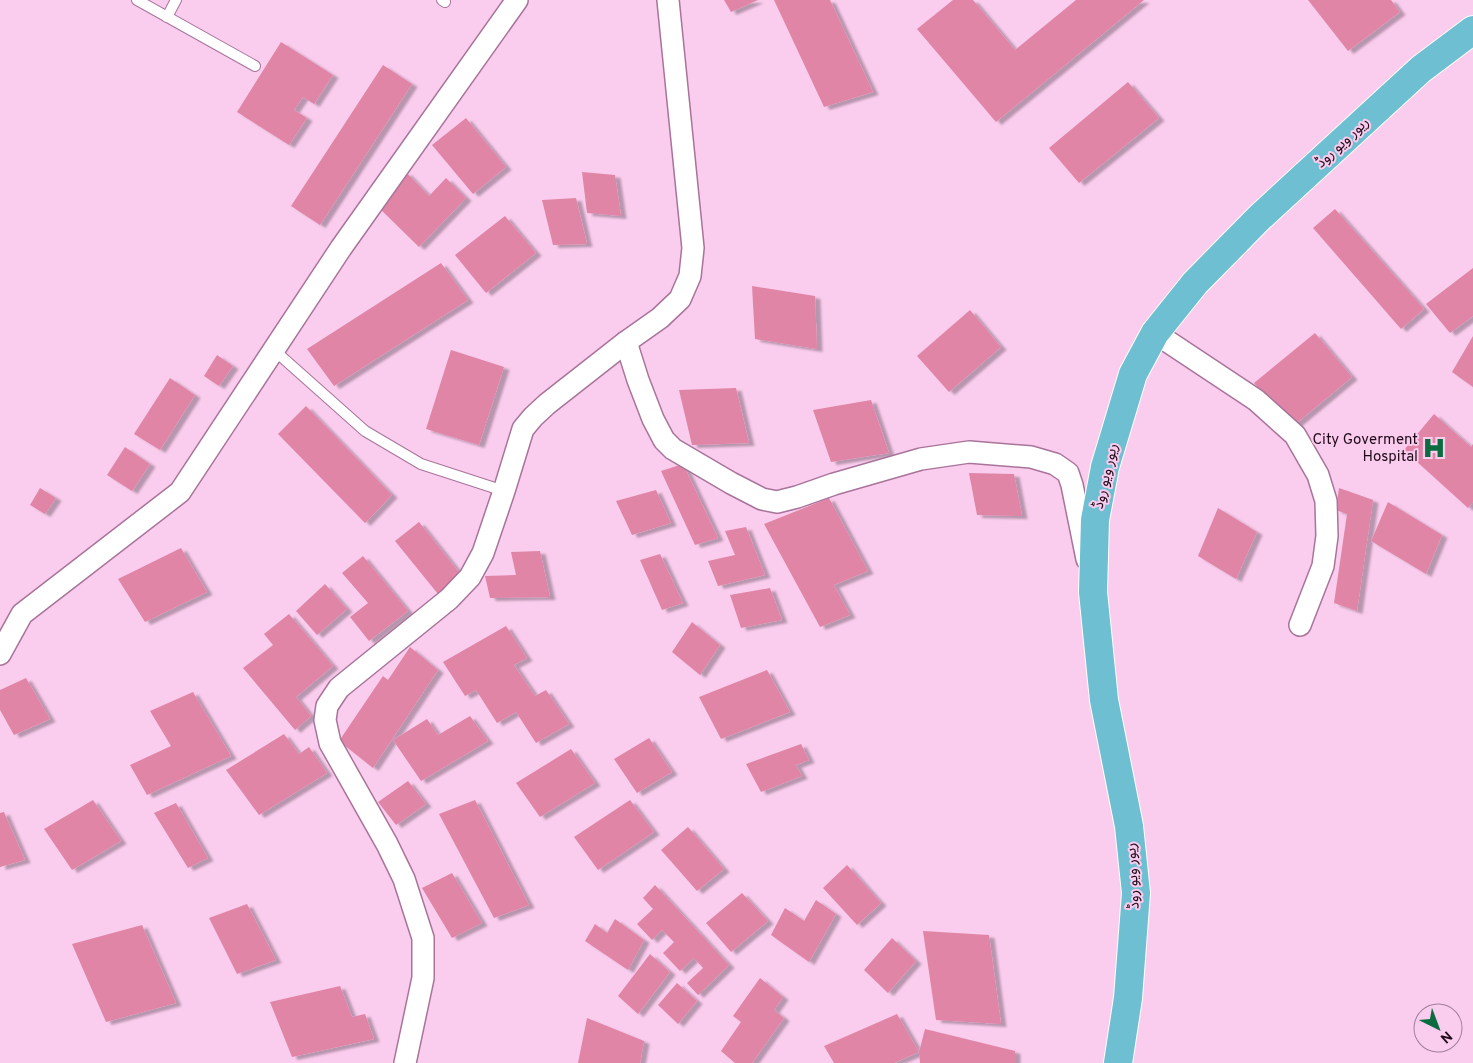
<svg xmlns="http://www.w3.org/2000/svg" width="1473" height="1063" font-family="Overpass,'Noto Sans Arabic',sans-serif">
<style>
.building{fill:#e185a7;filter:url(#shadow)}
.lines{fill:none;stroke-linecap:round;stroke-linejoin:round}
.service-casing{stroke:#a8749a;stroke-width:12}
.minor-casing{stroke:#a8749a;stroke-width:24}
.trunk-casing{stroke:#fff;stroke-width:30}
.service{stroke:#fff;stroke-width:10}
.minor{stroke:#fff;stroke-width:21}
.trunk{stroke:#6fbfd3;stroke-width:28}
.labels{text-anchor:middle;stroke-width:4;stroke-linejoin:round;paint-order:stroke}
.street-label{font-size:15px;fill:#1f0b1a;stroke:#facced}
.poi-label{font-size:15px;fill:#1f0b1a;stroke:#facced;text-anchor:end}
</style>
<defs>
<filter id="shadow"><feDropShadow dx="5.5" dy="3" stdDeviation="1" flood-color="#0004"/></filter>
</defs>
<rect width="100%" height="100%" fill="#facced"/>
<g class="building">
<path d="M724,0H758L731,12Z"/>
<path d="M774,0H830L873,92L824,107Z"/>
<path d="M953,0H973L1015,50L1076,0H1144L996,122L917,29Z"/>
<path d="M1308,0H1391L1400,12L1348,51Z"/>
<path d="M281,42L333,75L314,104L303,97L294,110L307,118L289,145L237,112Z"/>
<path d="M383,65L412,84L320,225L291,206Z"/>
<path d="M1128,82L1159,118L1079,183L1049,148Z"/>
<path d="M466,118L506,167L473,194L432,145Z"/>
<path d="M406,172L429,196L446,178L466,198L419,247L375,204Z"/>
<path d="M582,172L615,175L621,216L587,213Z"/>
<path d="M576,198L587,244L553,245L542,200Z"/>
<path d="M1335,209L1424,309L1401,329L1313,228Z"/>
<path d="M505,216L536,253L486,293L455,255Z"/>
<path d="M441,263L468,300L334,386L307,349Z"/>
<path d="M1473,268V316L1450,333L1426,304Z"/>
<path d="M752,286L815,296L817,349L755,339Z"/>
<path d="M970,310L1001,347L949,392L917,356Z"/>
<path d="M1315,333L1352,377L1292,427L1254,383Z"/>
<path d="M1473,336V387L1452,372Z"/>
<path d="M451,350L504,367L479,445L426,429Z"/>
<path d="M217,355L233,366L219,386L204,376Z"/>
<path d="M170,378L195,395L160,450L134,434Z"/>
<path d="M736,388L749,443L692,445L679,390Z"/>
<path d="M871,400L889,453L831,462L813,410Z"/>
<path d="M306,406L392,495L365,523L278,434Z"/>
<path d="M1434,414L1471,447L1473,444V502L1468,508L1404,450Z"/>
<path d="M125,447L150,464L132,491L107,475Z"/>
<path d="M683,464L718,538L695,545L661,471Z"/>
<path d="M969,473L1014,474L1022,516L977,515Z"/>
<path d="M40,488L56,498L45,514L30,505Z"/>
<path d="M1339,488L1373,500L1357,611L1334,603L1347,514L1336,510Z"/>
<path d="M656,490L671,523L632,535L616,501Z"/>
<path d="M829,498L868,571L834,585L850,615L820,627L764,524Z"/>
<path d="M1388,502L1442,535L1426,574L1371,541Z"/>
<path d="M1218,508L1257,532L1236,579L1198,556Z"/>
<path d="M419,522L462,576L438,594L395,541Z"/>
<path d="M746,527L765,575L718,586L708,561L735,555L725,531Z"/>
<path d="M181,548L207,592L145,622L118,579Z"/>
<path d="M540,551L550,597L490,598L485,576L516,575L511,552Z"/>
<path d="M660,554L683,603L662,610L640,560Z"/>
<path d="M363,556L408,611L369,641L350,617L368,603L342,573Z"/>
<path d="M325,584L347,609L317,635L296,611Z"/>
<path d="M770,588L782,620L741,628L730,595Z"/>
<path d="M289,614L333,666L296,697L311,716L295,730L243,668L273,645L264,634Z"/>
<path d="M692,622L720,645L700,675L672,652Z"/>
<path d="M506,626L527,658L514,665L535,696L546,690L569,724L536,743L516,712L497,723L476,690L465,696L443,662Z"/>
<path d="M410,647L438,670L373,768L339,741L383,676L388,680Z"/>
<path d="M767,670L790,712L721,739L699,697Z"/>
<path d="M26,678L50,719L14,735L0,710V690Z"/>
<path d="M193,692L231,756L147,795L130,765L171,746L150,711Z"/>
<path d="M470,716L488,741L421,781L393,740L427,719L438,735Z"/>
<path d="M284,734L299,754L309,747L327,773L259,815L226,770Z"/>
<path d="M649,738L672,772L637,793L614,759Z"/>
<path d="M801,744L809,760L796,765L802,776L761,792L746,764Z"/>
<path d="M571,749L595,783L540,817L516,783Z"/>
<path d="M408,781L426,804L396,825L378,802Z"/>
<path d="M93,800L121,841L72,870L44,829Z"/>
<path d="M475,800L529,905L494,918L439,814Z"/>
<path d="M630,800L654,832L598,870L574,837Z"/>
<path d="M176,803L208,858L188,868L154,813Z"/>
<path d="M4,812L25,860L0,867V813Z"/>
<path d="M688,827L724,869L697,891L661,850Z"/>
<path d="M847,865L881,903L857,925L823,888Z"/>
<path d="M452,873L482,923L452,938L422,888Z"/>
<path d="M655,885L729,965L698,995L687,983L703,968L694,958L680,971L663,953L674,942L662,930L652,940L637,924L653,909L643,898Z"/>
<path d="M742,893L768,921L731,952L706,923Z"/>
<path d="M816,900L836,914L809,962L771,935L785,908L804,921Z"/>
<path d="M247,904L276,960L237,974L209,918Z"/>
<path d="M615,919L644,940L628,970L585,941L595,924L607,933Z"/>
<path d="M142,925L176,1003L106,1022L72,944Z"/>
<path d="M923,931L989,935L1001,1024L936,1020Z"/>
<path d="M892,938L916,961L888,993L864,970Z"/>
<path d="M650,954L670,972L638,1014L618,996Z"/>
<path d="M760,978L783,997L774,1010L784,1018L752,1063H735L721,1051L741,1022L733,1016Z"/>
<path d="M677,983L697,1001L678,1024L658,1005Z"/>
<path d="M340,986L352,1017L365,1014L374,1039L292,1057L270,1002Z"/>
<path d="M897,1014L919,1052L894,1063H834L824,1046Z"/>
<path d="M587,1018L644,1041L640,1063H578Z"/>
<path d="M925,1029L1015,1051V1063H920L919,1052Z"/>
</g>
<g class="lines">
<defs>
<g id="service">
<path d="M137,0L255,66"/>
<path d="M442,0L445,2"/>
<path d="M167,17L176,0"/>
<path d="M274,350L365,431L421,464L504,491"/>
</g>
<g id="minor">
<path d="M1155,333L1256,400L1295,435L1318,475L1326,501L1327,536L1323,566L1300,625"/>
<path d="M626,342L638,380L653,419L664,440L673,449L731,483L762,499L777,502L797,497L834,484L921,459L969,452L1031,457L1055,464L1068,473L1072,485L1087,559"/>
<path d="M0,654L22,614L180,492L341,248L517,0"/>
<path d="M405,1063L423,978V938L404,879L387,844L330,743L325,720L327,706L339,688L449,599L470,577L483,553L504,491L523,429L533,417L547,404L626,342L660,318L680,299L690,276L693,248L668,0"/>
</g>
<path id="trunk" d="M1118,1063L1128,998L1136,893L1129,826L1104,700L1093,592L1095,520L1105,467L1133,374L1155,333L1195,283L1259,218L1421,69L1473,30"/>
</defs>
<use href="#service" class="service-casing"/>
<use href="#minor" class="minor-casing"/>
<use href="#trunk" class="trunk-casing"/>
<use href="#service" class="service"/>
<use href="#minor" class="minor"/>
<use href="#trunk" class="trunk"/>
</g>
<defs>
<symbol id="hospital-bare" viewBox="-9 -9 18 18"><path d="M-5-5h3v3.5h4V-5h3V5h-3V1.5h-4V5h-3Z" fill="#0b6c40" stroke="#facced" stroke-width="2.5" paint-order="stroke"/></symbol>
</defs>
<g fill-rule="evenodd">
<use href="#hospital-bare" x="1418" y="432" width="32" height="32"/>
</g>
<g class="labels">
<g class="street-label">
<text transform="translate(1342 142) rotate(-43)" y="5">ریور ویو روڈ</text>
<text transform="translate(1105 476) rotate(-77)" y="5">ریور ویو روڈ</text>
<text transform="translate(1132 876) rotate(-93)" y="5">ریور ویو روڈ</text>
</g>
<g class="poi-label">
<text x="1418" y="444">City Goverment<tspan x="1418" dy="17">Hospital</tspan></text>
</g>
</g>
<g transform="translate(1438 1028) rotate(138)"><circle r="24" fill="#facced" stroke="#a27f99"/>
<path d="M0-4L9 19L0 12L-9 19Z" fill="#0b6c40"/>
<text y="-8" font-size="14" font-weight="bold" text-anchor="middle" fill="#1f0b1a">N</text>
</g>
</svg>
